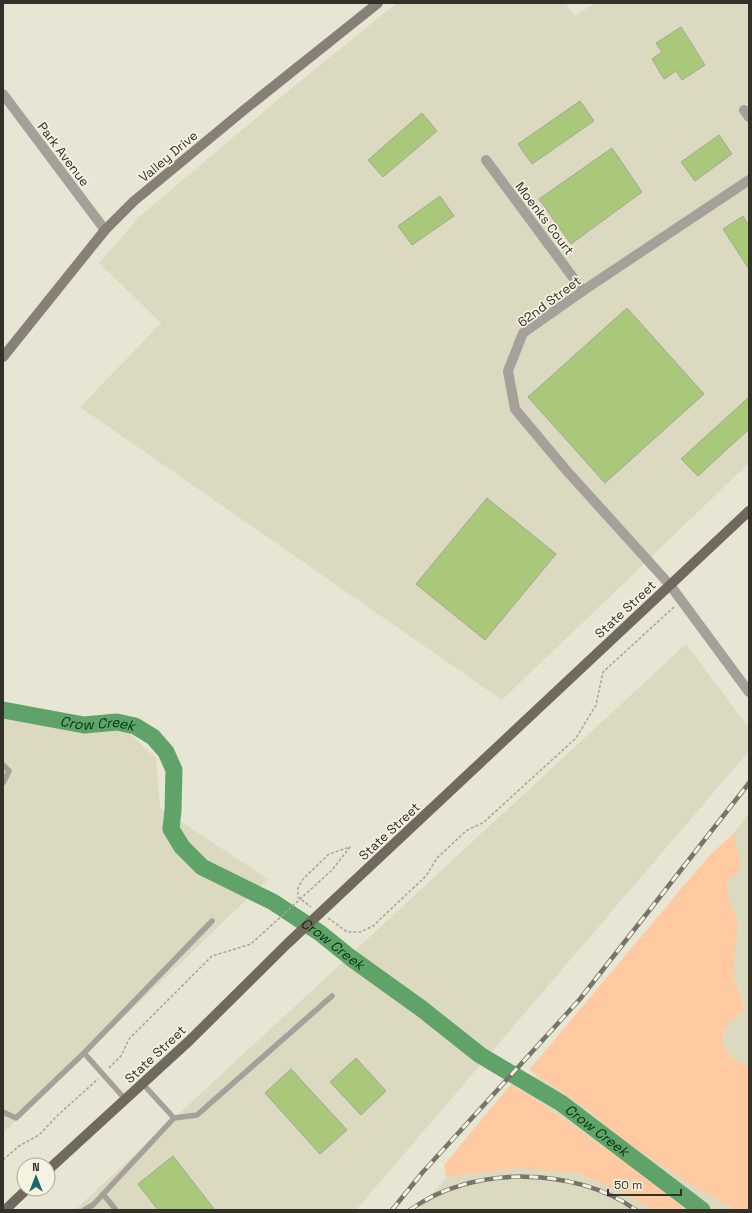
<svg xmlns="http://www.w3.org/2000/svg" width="752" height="1213" font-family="'Space Grotesk',sans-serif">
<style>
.built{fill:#dbd9c0}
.green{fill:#ffcaa1}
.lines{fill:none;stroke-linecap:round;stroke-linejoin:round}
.river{stroke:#5fa369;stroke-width:17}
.building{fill:#aac879;stroke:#a1a898}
.path{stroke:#a6a597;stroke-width:1.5;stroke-dasharray:3 2;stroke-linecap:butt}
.lane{stroke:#a5a19a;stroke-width:5.5}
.street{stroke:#a5a19a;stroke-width:10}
.secondary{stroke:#868076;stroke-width:10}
.primary{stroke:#70695d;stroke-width:10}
.rail-casing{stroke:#767569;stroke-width:4.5}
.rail{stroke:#f4f3e0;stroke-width:3;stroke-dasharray:9;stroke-linecap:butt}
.labels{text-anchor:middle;stroke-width:3.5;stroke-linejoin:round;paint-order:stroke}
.street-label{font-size:13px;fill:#313029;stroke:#f4f3e0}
.water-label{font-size:14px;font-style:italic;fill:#013610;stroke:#f4f3e0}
</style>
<rect width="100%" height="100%" fill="#e7e5d3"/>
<g class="built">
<path d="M397,3H565L575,16L595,3H749V463L502,700L80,407L161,323L99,263L140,216L292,88Z"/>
<path d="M686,644L749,728V751L356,1210H75Z"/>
<path d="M3,714L127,732L156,758L160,808L268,879L3,1133Z"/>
<path d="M749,813V1099L700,1040L699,878Z"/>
<path d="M552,1058L749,1210H418Z"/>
</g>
<g class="green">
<path d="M734,833L741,869L727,882L728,896L738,922L733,976L745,1010L729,1022L723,1032V1045L731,1057L749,1067V1210H735L678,1177L611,1132L591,1112L529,1070L708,857Z"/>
<path d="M511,1084C571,1123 631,1164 686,1210H654L624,1193L578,1173L518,1168L446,1177L444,1165Z"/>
</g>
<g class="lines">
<path class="river" id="s1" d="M3,710L84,725L117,722L135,726L153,737L166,752L174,770L173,810L171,829L182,847L202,867L273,902L320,933L351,958L422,1009L480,1055L561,1103L702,1210"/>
</g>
<g class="building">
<path d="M681,27L705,65L682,80L676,71L664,79L652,59L662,52L656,43Z"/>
<path d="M580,101L594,121L532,164L518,144Z"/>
<path d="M422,113L437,131L383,177L368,160Z"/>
<path d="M719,135L732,154L695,181L681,162Z"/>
<path d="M612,148L642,192L571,244L539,199Z"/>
<path d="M440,196L454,216L412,245L398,226Z"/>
<path d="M743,216L749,226V269L723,229Z"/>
<path d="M627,308L704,394L605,483L528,397Z"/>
<path d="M749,397V429L698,476L681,459Z"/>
<path d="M487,498L556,554L485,640L416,584Z"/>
<path d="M356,1058L386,1091L361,1115L330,1082Z"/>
<path d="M291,1069L347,1130L320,1154L265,1093Z"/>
<path d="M173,1156L215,1210H158L138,1184Z"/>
</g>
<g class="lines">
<g class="path">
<path d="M328,918L347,932H360L373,926L426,876L437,858L466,831L484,822L576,738L596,705L603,672L674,607"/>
<path d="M109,1068L121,1056L129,1039L212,956L251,944L332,870L350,847L329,854L303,879L298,888V897L311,907"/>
<path d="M3,1160L19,1146L39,1135L58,1115L98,1079"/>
</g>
<g class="lane">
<path d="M3,765L9,771L3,783"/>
<path d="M84,1053L212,921"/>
<path d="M142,1083L174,1118L197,1115L332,996"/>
<path d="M3,1112L16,1118L84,1053L125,1099"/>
<path d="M103,1194L116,1210"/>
<path d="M84,1210L93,1205L174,1118"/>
</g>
<g class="street">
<path d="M3,94L105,230"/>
<path d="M744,110L749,117"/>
<path d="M486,160L583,291"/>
<path d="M749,180L590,286L523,333L508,371L515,409L566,470L670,585L749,692"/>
</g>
<path class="secondary" d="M3,357L105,230L134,201L244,110L378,3"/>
<g class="primary">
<path d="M48,1170L189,1041L287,944L749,511"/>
<path d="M5,1210L27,1189"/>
</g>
<defs>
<g id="rail">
<path d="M392,1210L422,1173L580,999L749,783"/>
<path d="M410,1210C471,1165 575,1166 636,1210"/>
</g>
</defs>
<use href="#rail" class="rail-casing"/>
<use href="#rail" class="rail"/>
</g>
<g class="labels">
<g class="street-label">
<text transform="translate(64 154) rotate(53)" y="5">Park Avenue</text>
<text transform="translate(168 156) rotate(-40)" y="5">Valley Drive</text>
<text transform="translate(545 218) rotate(53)" y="5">Moenks Court</text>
<text transform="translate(549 301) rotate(-37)" y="5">62nd Street</text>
<text transform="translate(625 609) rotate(-43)" y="5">State Street</text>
<text transform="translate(389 831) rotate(-43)" y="5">State Street</text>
<text transform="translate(155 1054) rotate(-43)" y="5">State Street</text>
</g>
<g class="water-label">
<text dy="5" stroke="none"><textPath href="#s1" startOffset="96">Crow Creek</textPath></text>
<text dy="5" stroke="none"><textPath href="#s1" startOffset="455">Crow Creek</textPath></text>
<text dy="5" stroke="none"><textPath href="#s1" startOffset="779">Crow Creek</textPath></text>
</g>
</g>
<rect width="752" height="1213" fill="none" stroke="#313029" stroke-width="8"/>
<g transform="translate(36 1177)"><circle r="19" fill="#f4f3e0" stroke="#a6a597"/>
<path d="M0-3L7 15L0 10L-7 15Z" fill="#1e6674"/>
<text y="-6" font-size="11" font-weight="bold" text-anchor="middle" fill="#313029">N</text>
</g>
<path d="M608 1189v6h73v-6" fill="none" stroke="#313029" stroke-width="2"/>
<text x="614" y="1189" font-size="12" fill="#313029" stroke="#f4f3e0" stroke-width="3" paint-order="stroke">50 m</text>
</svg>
